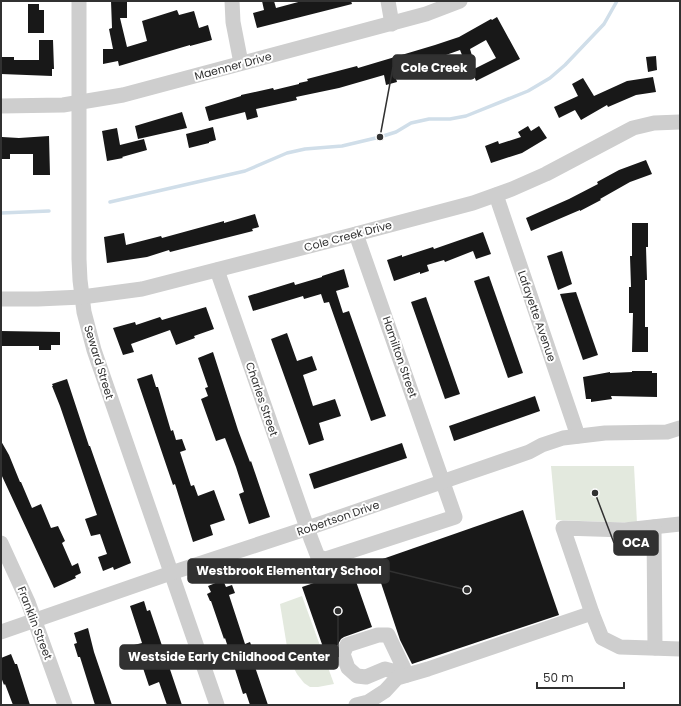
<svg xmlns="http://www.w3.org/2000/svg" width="681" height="706" font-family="Poppins,sans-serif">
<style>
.green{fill:#e3e9de}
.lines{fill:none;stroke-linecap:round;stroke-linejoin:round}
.stream{stroke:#d0dee9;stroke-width:3.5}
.building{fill:#181818}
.minor{stroke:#cecece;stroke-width:15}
.labels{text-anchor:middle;stroke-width:4;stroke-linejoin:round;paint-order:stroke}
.street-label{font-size:11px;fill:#313131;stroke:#fff}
.leader{fill:none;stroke:#313131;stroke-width:1.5}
.callout-dot{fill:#313131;stroke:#fff;stroke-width:1.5}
.callout{fill:#313131;stroke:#313131;stroke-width:1.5}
.callout-label{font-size:12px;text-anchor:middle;font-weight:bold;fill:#fff}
</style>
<rect width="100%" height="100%" fill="#fff"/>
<g class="green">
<path d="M551,466H634L637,523L556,520Z"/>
<path d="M302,596L334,684L318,687H310L304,683L297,674L289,659L280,604Z"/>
</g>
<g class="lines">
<g class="stream">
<path d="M110,202L245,171L287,153L305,149L342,146L380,137L396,132L411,123L429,119H450L466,116L528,91L550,78L565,65L604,24L617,1"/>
<path d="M1,213L49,211"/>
</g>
</g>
<g class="building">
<path d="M111,1H127V18H120L127,47L147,41L142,21L177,10L179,15L194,11L199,28L208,25L212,40L190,46V45L119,66L118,61L103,64V49H113L109,29L112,28Z"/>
<path d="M262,1H274L276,8L302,1H351L352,4L257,28L253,13L264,10Z"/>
<path d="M28,4H39V10H44V33H28Z"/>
<path d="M497,17L520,59L476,81L472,70L496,58L486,40L470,49L474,62L466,65L460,50L432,60L394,71L397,82L386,85L384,75L339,88L296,97L297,100L256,109L258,117L247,120L245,112L209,121L205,107L241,96V95L273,88L274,90L299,84V83L308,81L307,79L357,66L358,68L435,45L459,37L491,19L492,20Z"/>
<path d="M39,40H53L54,69H52V76L1,74V57H14V60H39Z"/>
<path d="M656,56L657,70L648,72L646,57Z"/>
<path d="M653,77L656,92L636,95L608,107L607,105L581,120L575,110L559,118L554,107L578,96L572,84L583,78L594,96L627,81Z"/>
<path d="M182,112L187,128L138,139L135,126Z"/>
<path d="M528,126L531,131L539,126L547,138L522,153L491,163L485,146L498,141L499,144L521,137L518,132Z"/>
<path d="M213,127L216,140L209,142V143L189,148L186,134Z"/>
<path d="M117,128L120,145L144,139L147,150L122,157L123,158L107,161L102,131Z"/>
<path d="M49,136L50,175H33V154H10V159H1L2,137L19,138Z"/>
<path d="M646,160L652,174L630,182L600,199L601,200L580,211V210L531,231L526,218L569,199L598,184L597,182L619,170Z"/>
<path d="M255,214L259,227L252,229L253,231L170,252L169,250L147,257L107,263L104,237L124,233L126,245L161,236L162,238L224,221V223Z"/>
<path d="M632,223H648V247H646L647,280H645V327H648V352H632L633,313H629V287H631L630,256H632Z"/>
<path d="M483,232L491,254L476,259L473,251L445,262L444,260L427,265L429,271L420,274V272L394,281L387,260L402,255V257L433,247L434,249Z"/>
<path d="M562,251L572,284L558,290L547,256Z"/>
<path d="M344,269L349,287L336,291L343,313L349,311L386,416L371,421L329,302L324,303L321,294L304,299L303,296L253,311L248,296L294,282L295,285L322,277V276Z"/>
<path d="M489,276L523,373L508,378L474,281Z"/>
<path d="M576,292L598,355L583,360L560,294Z"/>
<path d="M426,297L460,394L445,399L411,302Z"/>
<path d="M206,307L214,329L194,336L195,338L176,345L170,330L131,344L134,352L123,355L113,328L135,322L136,325L160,317L162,320Z"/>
<path d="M1,331L60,332V345H51V350H39V346H1Z"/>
<path d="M287,333L297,361L312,356L317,370L303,375L313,406L335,399L341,416L319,423L324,440L309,445L271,339Z"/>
<path d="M213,352L238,430L250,462L251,461L270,517L249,524L239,494L244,492L236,467L225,438L216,441L201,399L208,396L205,388L208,387L198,358Z"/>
<path d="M632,371H652V373H657V397L611,396L612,399L591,402V399H586L583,377L610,372V373L632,372Z"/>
<path d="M152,374L156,387H158L171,431L173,430L176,440L182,439L186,450L180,452L191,486L194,485L198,496L214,490L225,520L210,525L213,535L193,542L175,484L173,485L137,379Z"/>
<path d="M67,379L89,446H90L131,563L114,570L113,567L103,571L98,557L107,554L100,534L91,536L85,519L97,515L60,406L52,386H53L52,384Z"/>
<path d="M535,396L540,411L454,441L449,426Z"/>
<path d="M1,441L9,455L20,482H21L32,508L41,504L51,528L58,526L65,541L62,543L72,566L78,563L81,573L75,576L76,578L54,588L1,474Z"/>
<path d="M402,443L407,458L314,489L309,474Z"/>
<path d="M523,510L559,615L412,664L400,640L374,562Z"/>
<path d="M352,570L372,627L344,637L341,639L337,646L324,650L302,587Z"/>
<path d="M223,580L226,587L232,585L235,593L229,595L245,644L250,642L256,658L272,652L275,661L255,667L268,705H250L246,693L243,694L225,638L224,639L211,601H210L207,594L211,592L208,586Z"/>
<path d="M144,601L147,611L150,610L182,705H167L159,682L149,686L139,656H138L134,645L142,643L130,606Z"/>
<path d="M88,628L94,652L112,705H95L80,657H78L74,644L77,643L74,633Z"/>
<path d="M11,654L15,664H17L30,705H13L5,684L4,685L1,677V658Z"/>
</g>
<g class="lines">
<g class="minor">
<path d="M79,1V259L80,280L84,312L94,350L217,705"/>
<path d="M232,1L233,22L241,63"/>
<path d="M388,1L392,24"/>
<path d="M1,106L63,105L123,95L426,14L460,1"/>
<path d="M496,195L578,436"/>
<path d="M217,270L311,539L318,557L326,559L455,517L356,234"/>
<path d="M1,299H38L82,297L142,289L356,234L473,203L512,189L546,174L633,128L654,123L680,122"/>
<path d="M680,524L625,530L563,528L592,613L602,638L620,647L680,649"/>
<path d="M654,527L655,648"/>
<path d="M1,543L28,602L65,705"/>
<path d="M1,632L171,573L308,528L459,476L529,452L542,445L563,438L605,433L667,432L680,428"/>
<path d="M378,635H388L407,675L385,669L366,677L357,676L348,668L343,654L347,645Z"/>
<path d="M356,705L368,702L385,691L397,678L428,669L592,613"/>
</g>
</g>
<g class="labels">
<g class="street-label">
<text transform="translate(233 66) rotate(-15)" y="4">Maenner Drive</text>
<text transform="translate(348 236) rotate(-15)" y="4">Cole Creek Drive</text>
<text transform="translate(537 316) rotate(71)" y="4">Lafayette Avenue</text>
<text transform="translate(400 357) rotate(71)" y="4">Hamilton Street</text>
<text transform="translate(99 362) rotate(73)" y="4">Seward Street</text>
<text transform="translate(262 399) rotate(71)" y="4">Charles Street</text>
<text transform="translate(338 518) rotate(-19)" y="4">Robertson Drive</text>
<text transform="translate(35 623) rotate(69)" y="4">Franklin Street</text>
</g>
</g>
<path class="leader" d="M380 137L393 67M595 493L614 543M467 590L389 571M338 611L338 657"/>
<g class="callout-dot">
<circle cx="380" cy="137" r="4"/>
<circle cx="595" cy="493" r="4"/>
<circle cx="467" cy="590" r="4"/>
<circle cx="338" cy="611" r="4"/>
</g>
<g class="callout">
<rect x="393" y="55" width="82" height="24" rx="4"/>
<rect x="614" y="531" width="44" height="24" rx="4"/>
<rect x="188" y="559" width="201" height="24" rx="4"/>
<rect x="120" y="645" width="218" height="24" rx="4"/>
</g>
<g class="callout-label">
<text x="434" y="72">Cole Creek</text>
<text x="636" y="547">OCA</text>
<text x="289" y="575">Westbrook Elementary School</text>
<text x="229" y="661">Westside Early Childhood Center</text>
</g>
<rect width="681" height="706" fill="none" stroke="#313131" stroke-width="4"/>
<path d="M537 682v6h87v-6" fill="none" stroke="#313131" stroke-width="2"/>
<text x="543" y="682" font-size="12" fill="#313131" stroke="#ffffff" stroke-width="3" paint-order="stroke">50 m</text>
</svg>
